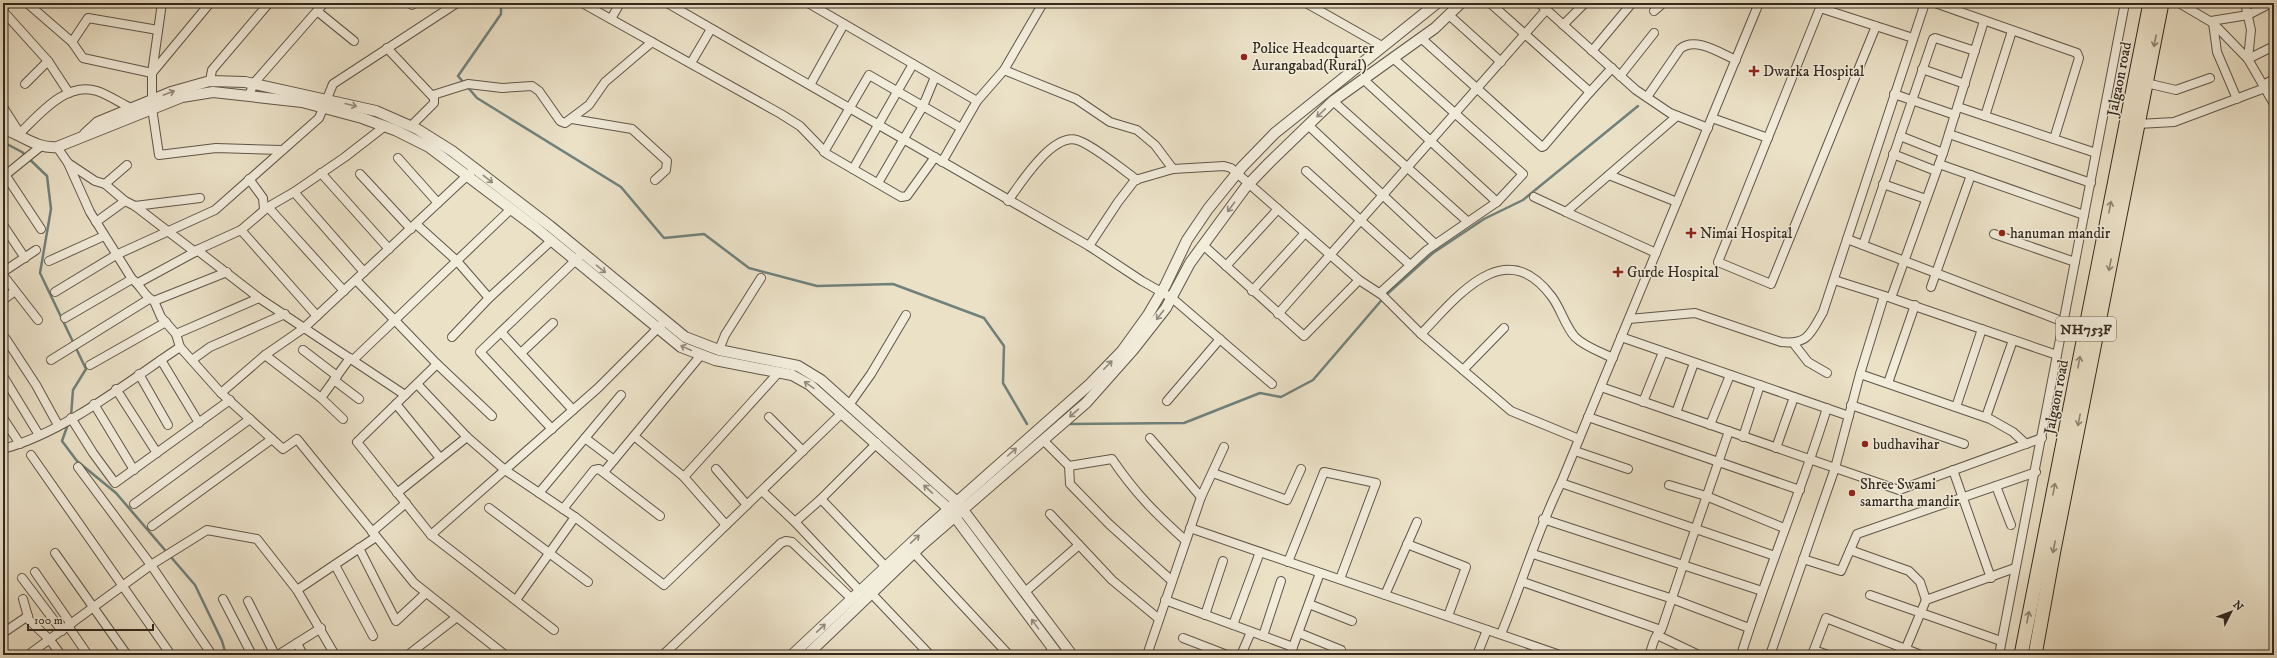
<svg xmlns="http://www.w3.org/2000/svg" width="2277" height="658" font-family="'IM FELL DW Pica',serif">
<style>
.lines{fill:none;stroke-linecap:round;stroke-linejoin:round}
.stream{stroke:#70817b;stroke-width:2.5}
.minor-casing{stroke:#605648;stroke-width:10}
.tertiary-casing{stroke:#605648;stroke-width:12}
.trunk-casing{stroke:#32281e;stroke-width:15}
.minor{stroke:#f2ecdb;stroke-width:8}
.tertiary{stroke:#f2ecdb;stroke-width:10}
.trunk{stroke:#ebe1c7;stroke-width:13}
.oneway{stroke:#8e8472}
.oneway2{stroke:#928a7c}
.poi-dot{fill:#8f2418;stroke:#f2ecdb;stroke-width:1.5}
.labels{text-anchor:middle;stroke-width:3;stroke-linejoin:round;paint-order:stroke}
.shield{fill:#f2ecdb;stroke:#6c6357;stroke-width:1}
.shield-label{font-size:14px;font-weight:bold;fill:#32281e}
.poi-label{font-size:15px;fill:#32281e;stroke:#f2ecdb;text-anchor:start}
.street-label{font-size:15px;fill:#32281e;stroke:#f2ecdb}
</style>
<rect width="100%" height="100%" fill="#ebe1c7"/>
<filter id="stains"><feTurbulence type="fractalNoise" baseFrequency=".005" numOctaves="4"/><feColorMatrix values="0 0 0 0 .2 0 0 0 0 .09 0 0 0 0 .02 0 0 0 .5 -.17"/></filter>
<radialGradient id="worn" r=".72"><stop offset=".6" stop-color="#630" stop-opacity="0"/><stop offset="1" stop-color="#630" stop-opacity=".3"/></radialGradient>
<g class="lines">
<g class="stream">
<path d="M501,3V14L458,76L477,98L621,187L664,238L704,234L749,268L817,286L893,284L984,318L1004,346L1003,383L1027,424"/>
<path d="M3,142L22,152L47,176L51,209L40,273L86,369L73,390L71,416"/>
<path d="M68,424L62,441L77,461L116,493L195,585L222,641L226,655"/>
<path d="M1068,424L1184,423L1260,393L1281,397L1313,380L1386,295L1433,253L1484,219L1523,200L1638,106"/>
</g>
<defs>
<g id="minor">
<path d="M27,3L72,42L83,58L152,73L210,3"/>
<path d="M162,3L152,73V108L159,155L216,148L282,150"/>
<path d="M410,3L412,5"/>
<path d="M582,3L781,114L800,126L827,154L901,197L907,196L935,157"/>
<path d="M667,3L1089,246L1142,281L1172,298L1272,384"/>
<path d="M808,3L977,101"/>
<path d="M1306,3L1382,46"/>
<path d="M1490,3L1590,92L1612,68"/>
<path d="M1539,3L1636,90L1670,113L1708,128"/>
<path d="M1935,3L2077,53L2079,58L2054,139"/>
<path d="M2179,3L2213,23L2248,59L2274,104"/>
<path d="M2245,3L2251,30L2248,59"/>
<path d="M3,7L8,3"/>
<path d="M3,11L48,61"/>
<path d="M317,11L354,41"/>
<path d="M1654,11L1663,3"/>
<path d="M1449,15L1501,62"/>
<path d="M611,19L620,3"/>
<path d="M1984,21L1943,153L1891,298L2057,355"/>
<path d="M2211,21L2248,15L2271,3"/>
<path d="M2213,23L2217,52L2237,99"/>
<path d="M1563,25L1585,3"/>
<path d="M1876,26L1771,284L1718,262L1820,8L1913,38"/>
<path d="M1421,38L1542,147L1544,146L1590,92"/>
<path d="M72,42L88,18L158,30"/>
<path d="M387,48L434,98V103L411,126"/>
<path d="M1592,51L1632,3"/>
<path d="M2248,59L2274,46"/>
<path d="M691,63L711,29"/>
<path d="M1922,69L1965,84"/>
<path d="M1004,70L1076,99L1110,122L1137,130L1155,145L1173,169L1224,166L1231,168L1359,280L1382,295L1421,334L1511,411L1579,439"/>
<path d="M1620,76L1654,33"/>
<path d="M1363,79L1497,202L1523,174L1393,58"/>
<path d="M210,81L212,70L269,3"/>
<path d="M2146,83L2176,90L2210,78"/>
<path d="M25,84L48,61L69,93"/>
<path d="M810,85L844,24"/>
<path d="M2263,85L2274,79"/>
<path d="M1894,94L1955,115"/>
<path d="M249,95L254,83L324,3"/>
<path d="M433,95L468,84L502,88L532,86L539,91L560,121L565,123L589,105L605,82L652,42"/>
<path d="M1647,97L1680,49C1695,36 1720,53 1736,60"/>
<path d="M1333,101L1467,221"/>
<path d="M1958,107L2096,153"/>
<path d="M1985,116L2012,31"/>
<path d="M1712,118L1768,138"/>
<path d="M572,119L632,129L667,161L666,170L655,180"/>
<path d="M2138,124L2174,122L2265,88"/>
<path d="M1308,125L1435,244"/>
<path d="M19,134C39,115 66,81 97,91C109,95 120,103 131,108"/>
<path d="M1949,134L2091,183"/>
<path d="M1900,136L1943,153"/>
<path d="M57,147L68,163L95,181L105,184L125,201L135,206L195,252L197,250L259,298L405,395"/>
<path d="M824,152L869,75L961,128"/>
<path d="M1893,154L1936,171"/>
<path d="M398,158L438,203"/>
<path d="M942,162L977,101L1004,70L1043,3"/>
<path d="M68,163L90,212L132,279C141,285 144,297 154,301L161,317L176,334L180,347L221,393L283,449L297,439L414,583L505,655"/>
<path d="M1939,164L2084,215"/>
<path d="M853,169L913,64"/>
<path d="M1306,171L1409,264"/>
<path d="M321,173L389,249"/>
<path d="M360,174L411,229"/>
<path d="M1609,175L1677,202"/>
<path d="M6,176L41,229"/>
<path d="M3,177L40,147"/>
<path d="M249,179L263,198L264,209L268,207L344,291"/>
<path d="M878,183L923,106L935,77"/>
<path d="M105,184L127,165"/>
<path d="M1883,184L1926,199"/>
<path d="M1534,197L1566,212"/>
<path d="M1008,201C1020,184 1052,133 1077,140C1093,145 1122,169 1137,180"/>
<path d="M135,206L200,198"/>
<path d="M96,222L125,201"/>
<path d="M416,224L457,261L489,298"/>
<path d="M3,225L25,258"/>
<path d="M241,230L268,207L294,192"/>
<path d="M1994,234L2075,262"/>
<path d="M1847,239L2064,322"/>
<path d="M1203,245L1304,336L1359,280"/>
<path d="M1863,245L1933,39L1935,38L1975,51"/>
<path d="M1089,246L1118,202L1135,180L1173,169"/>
<path d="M197,250L241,230L317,316"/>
<path d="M1656,253L1566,212L1677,116"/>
<path d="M49,261L104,236"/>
<path d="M1226,266L1278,209"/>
<path d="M3,272L36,250"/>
<path d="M364,272L294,192L345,157L385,126"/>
<path d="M3,275L38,320"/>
<path d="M356,280L437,364L492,416"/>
<path d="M1834,280L1888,297"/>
<path d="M138,283L195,252"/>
<path d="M1931,287L1971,175"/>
<path d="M1252,291L1305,233"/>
<path d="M55,292L116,255L215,210L319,118L333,84L457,3"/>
<path d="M1380,293L1427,250L1497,202"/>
<path d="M3,300L15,291"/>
<path d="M154,301L227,272"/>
<path d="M1278,314L1546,10"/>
<path d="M65,318L132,279"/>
<path d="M1629,319L1695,313L1781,342C1808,345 1811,333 1823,312L1925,3"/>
<path d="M501,332L573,410"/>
<path d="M176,334L259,298"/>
<path d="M1421,334C1457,297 1505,233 1552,297C1561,309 1565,326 1575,337C1585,347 1601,352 1613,358"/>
<path d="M452,337L489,298L552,240"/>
<path d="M1621,337L1849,416"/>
<path d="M6,339L36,385L58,425"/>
<path d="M1794,344L1808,362L1827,373"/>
<path d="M303,350L337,376"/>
<path d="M719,350L725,335L761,278"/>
<path d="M521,353L553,323"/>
<path d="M265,355L321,398L350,358"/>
<path d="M51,360L149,299"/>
<path d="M161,360L199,423"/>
<path d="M192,360L210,347L285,314"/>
<path d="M353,360L511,209"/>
<path d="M437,364L357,442L431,535L554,630"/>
<path d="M90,365L166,322"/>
<path d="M1463,370L1504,328"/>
<path d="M139,374L168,425"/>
<path d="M1860,374L1990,419L2013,432L2026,444"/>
<path d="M3,376L39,435"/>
<path d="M334,380L359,399"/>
<path d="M1888,383L1915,305"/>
<path d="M417,384L467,437L505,470L575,517L664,585L842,413"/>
<path d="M1601,387L1899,490L2042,438"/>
<path d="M116,389L157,453"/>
<path d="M221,393L265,355L304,328L471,172"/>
<path d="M321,398L343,419"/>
<path d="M1167,401L1220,339"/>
<path d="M1643,402L1663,352"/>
<path d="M94,404L134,470"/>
<path d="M396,404L440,458"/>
<path d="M849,405L871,374L906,315"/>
<path d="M1851,405L1964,444"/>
<path d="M1956,407L1982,329"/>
<path d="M1676,413L1694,363"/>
<path d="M769,417L803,451"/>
<path d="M1588,417L1800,490"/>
<path d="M1986,417L2013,340"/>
<path d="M3,418L20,444"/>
<path d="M71,418L93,453L115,483L230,400"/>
<path d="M1710,425L1730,375"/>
<path d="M552,429L480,352L579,257"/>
<path d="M634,436L684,477L779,372"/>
<path d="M1743,437L1760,385"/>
<path d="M585,438L614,460"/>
<path d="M1150,438L1201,497"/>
<path d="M1043,440L1069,466"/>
<path d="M877,443L821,499L886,567"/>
<path d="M1776,448L1794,397"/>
<path d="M3,449C65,432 126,383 180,347"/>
<path d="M1575,451L1628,469"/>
<path d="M31,455L171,655"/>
<path d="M78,467L151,565L212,655"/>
<path d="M716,469L747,505"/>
<path d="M1953,470L1991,578"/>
<path d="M604,472L701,355"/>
<path d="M1213,473L1287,500L1301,469"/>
<path d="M684,477L726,525"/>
<path d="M1561,483L1775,556"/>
<path d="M1669,485L1706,496L1784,528"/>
<path d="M1996,486L2011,525"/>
<path d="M762,491L795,522L821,499"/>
<path d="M397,493L467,437"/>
<path d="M539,493L621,395"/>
<path d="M134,504L250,419"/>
<path d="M489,508L588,582"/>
<path d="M563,509L594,470L599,469L660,516"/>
<path d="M1050,514L1112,580L1159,619"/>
<path d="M1543,519L1762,591"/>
<path d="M795,522L860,591"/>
<path d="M152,526L272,439"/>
<path d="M1190,528L1560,655"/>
<path d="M372,532L406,503"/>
<path d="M431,535L598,388L665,321"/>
<path d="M1407,544L1466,567L1448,616"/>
<path d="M359,548L396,621L426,593"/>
<path d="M1850,550L1909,571L1920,582L1926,600"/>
<path d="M55,553L127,655"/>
<path d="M914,553L1008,654"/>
<path d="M1533,554L1670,598L1749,628"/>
<path d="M1803,559L1841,571L1857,534L2036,472"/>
<path d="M1288,562L1324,472L1376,483L1340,579"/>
<path d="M335,565L373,636"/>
<path d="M35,572L71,624"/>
<path d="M22,578L62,631"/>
<path d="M1172,581L1109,524L1070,484L1069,466L1112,459C1135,493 1155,513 1185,540"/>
<path d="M1523,582L1661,630"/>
<path d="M297,590L376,537"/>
<path d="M1025,592L1079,545"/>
<path d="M872,594L930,655"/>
<path d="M1385,595L1417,522"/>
<path d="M1870,595L2001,641"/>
<path d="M23,599L29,620L50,640L61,655"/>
<path d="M223,599L252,655"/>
<path d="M516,600L575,517"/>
<path d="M1165,600L1293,647"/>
<path d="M248,601L275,655"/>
<path d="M1309,604L1352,621"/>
<path d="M1205,615L1223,561"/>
<path d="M1233,625L1260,552"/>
<path d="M68,626L88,655"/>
<path d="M3,633L28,616"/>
<path d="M1299,633L1341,650"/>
<path d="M1501,634C1522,584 1537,531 1561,483L1759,3"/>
<path d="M1657,635L1699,655"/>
<path d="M1263,636L1281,581"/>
<path d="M1183,638L1227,655"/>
<path d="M297,643L303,655"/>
<path d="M1814,650L1828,655"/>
<path d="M28,655L151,565L207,530L257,539L297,590L335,655"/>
<path d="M278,655L321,628"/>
<path d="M408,655L457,617"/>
<path d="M663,655L781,543L786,541L792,542L852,599"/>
<path d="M1047,655L1053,649"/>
<path d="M1147,655L1201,497L1224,447"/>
<path d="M1241,655L1251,632"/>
<path d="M1290,655L1320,573"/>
<path d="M1477,655L1487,630"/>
<path d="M1649,655C1652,649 1653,640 1657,635C1658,632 1661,631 1662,628C1684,562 1706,497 1729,431"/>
<path d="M1741,655C1767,572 1801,492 1827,408"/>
<path d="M1770,655L1835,468L1860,374L1884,296"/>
<path d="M1812,655L1826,618L1921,655"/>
<path d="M1903,655L1926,600L2015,568"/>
<path d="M1999,655L2125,3"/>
</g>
<g id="tertiary">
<path d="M3,109L19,134"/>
<path d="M3,129C23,135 36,149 57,147L182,97L213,92L302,102L362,118L395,130L429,147L535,227L681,347L715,360L792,375L810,385L949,509L1058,655"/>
<path d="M85,134L98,122L171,92L210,81L245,82L376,111L417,129L452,151L550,226L685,337L719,350L798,366L821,380L957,502L1072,655"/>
<path d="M792,655L924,531L1090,384L1122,351L1148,315L1165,286L1187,240L1208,209L1242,167L1275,133L1437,3"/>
<path d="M807,655L922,545L1086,403L1133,350L1166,308L1190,263L1245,188L1269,163L1333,101L1435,28L1461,3"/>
</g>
<g id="trunk">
<path d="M2021,655L2150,3"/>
<path d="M2035,655L2054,550L2162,3"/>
</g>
</defs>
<use href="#minor" class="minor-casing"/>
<use href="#tertiary" class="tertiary-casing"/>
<use href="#trunk" class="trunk-casing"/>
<use href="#minor" class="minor"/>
<use href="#tertiary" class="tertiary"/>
<use href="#trunk" class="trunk"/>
</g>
<defs><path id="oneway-shaft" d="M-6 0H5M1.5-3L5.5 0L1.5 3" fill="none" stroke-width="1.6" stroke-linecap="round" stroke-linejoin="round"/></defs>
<g class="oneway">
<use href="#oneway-shaft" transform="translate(2155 41) rotate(101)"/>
<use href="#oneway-shaft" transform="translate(2110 207) rotate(-79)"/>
<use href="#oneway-shaft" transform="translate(2110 265) rotate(101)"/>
<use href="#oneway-shaft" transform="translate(2079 362) rotate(-79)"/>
<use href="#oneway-shaft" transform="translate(2079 420) rotate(101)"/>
<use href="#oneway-shaft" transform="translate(2054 489) rotate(-79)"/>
<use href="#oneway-shaft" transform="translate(2054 547) rotate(101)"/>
<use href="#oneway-shaft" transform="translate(2028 617) rotate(-79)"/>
</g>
<g class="oneway2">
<use href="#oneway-shaft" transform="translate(169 93) rotate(-20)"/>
<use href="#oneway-shaft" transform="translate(351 105) rotate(14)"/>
<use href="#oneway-shaft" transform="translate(1321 113) rotate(136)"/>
<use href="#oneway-shaft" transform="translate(488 179) rotate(38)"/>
<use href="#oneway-shaft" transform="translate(1231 207) rotate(127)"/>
<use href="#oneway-shaft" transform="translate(601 269) rotate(39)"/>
<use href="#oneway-shaft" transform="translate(1160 315) rotate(128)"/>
<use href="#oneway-shaft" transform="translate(686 348) rotate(-155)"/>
<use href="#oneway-shaft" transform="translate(1108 365) rotate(-46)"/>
<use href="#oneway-shaft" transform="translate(809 385) rotate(-145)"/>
<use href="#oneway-shaft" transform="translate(1074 413) rotate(139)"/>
<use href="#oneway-shaft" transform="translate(1012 452) rotate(-42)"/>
<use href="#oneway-shaft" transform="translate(928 489) rotate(-137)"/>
<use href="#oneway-shaft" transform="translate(915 539) rotate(-43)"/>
<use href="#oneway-shaft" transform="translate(1035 624) rotate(-126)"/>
<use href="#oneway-shaft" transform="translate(821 628) rotate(-43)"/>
</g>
<g class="poi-dot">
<circle cx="1244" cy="57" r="4"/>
<path d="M1752 65h4v4h4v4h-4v4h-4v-4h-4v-4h4z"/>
<path d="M1689 227h4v4h4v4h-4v4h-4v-4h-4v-4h4z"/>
<circle cx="2002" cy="233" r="4"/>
<path d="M1616 266h4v4h4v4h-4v4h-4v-4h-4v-4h4z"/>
<circle cx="1865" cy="444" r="4"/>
<circle cx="1852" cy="493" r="4"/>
</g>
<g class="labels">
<rect class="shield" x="2056" y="317" width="60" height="24" rx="3"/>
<g class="shield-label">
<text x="2086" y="334">NH753F</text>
</g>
<g class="poi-label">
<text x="1252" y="53">Police Headcquarter<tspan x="1252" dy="17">Aurangabad(Rural)</tspan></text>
<text x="1763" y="76">Dwarka Hospital</text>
<text x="1700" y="238">Nimai Hospital</text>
<text x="2010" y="238">hanuman mandir</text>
<text x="1627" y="277">Gurde Hospital</text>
<text x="1873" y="449">budhavihar</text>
<text x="1860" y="489">Shree Swami<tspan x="1860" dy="17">samartha mandir</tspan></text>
</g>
<g class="street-label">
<text transform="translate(2119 79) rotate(-79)" y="5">Jalgaon road</text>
<text transform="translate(2056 397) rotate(-79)" y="5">Jalgaon road</text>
</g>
</g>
<rect width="2277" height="658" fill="none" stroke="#ebe1c7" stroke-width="16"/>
<rect x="4" y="4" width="2269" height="650" fill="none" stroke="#32281e" stroke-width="2"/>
<rect x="8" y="8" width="2261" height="642" fill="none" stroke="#32281e"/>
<g transform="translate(2231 612) rotate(48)" stroke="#f2ecdb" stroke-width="3" paint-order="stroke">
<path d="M0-3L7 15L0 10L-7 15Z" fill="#32281e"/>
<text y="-6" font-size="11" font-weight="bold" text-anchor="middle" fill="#32281e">N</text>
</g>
<path d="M28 624v6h125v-6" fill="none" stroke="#32281e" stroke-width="2"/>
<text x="34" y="624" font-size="12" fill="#32281e" stroke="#f2ecdb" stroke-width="3" paint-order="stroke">100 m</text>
<rect width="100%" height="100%" filter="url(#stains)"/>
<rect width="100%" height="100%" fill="url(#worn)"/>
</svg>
